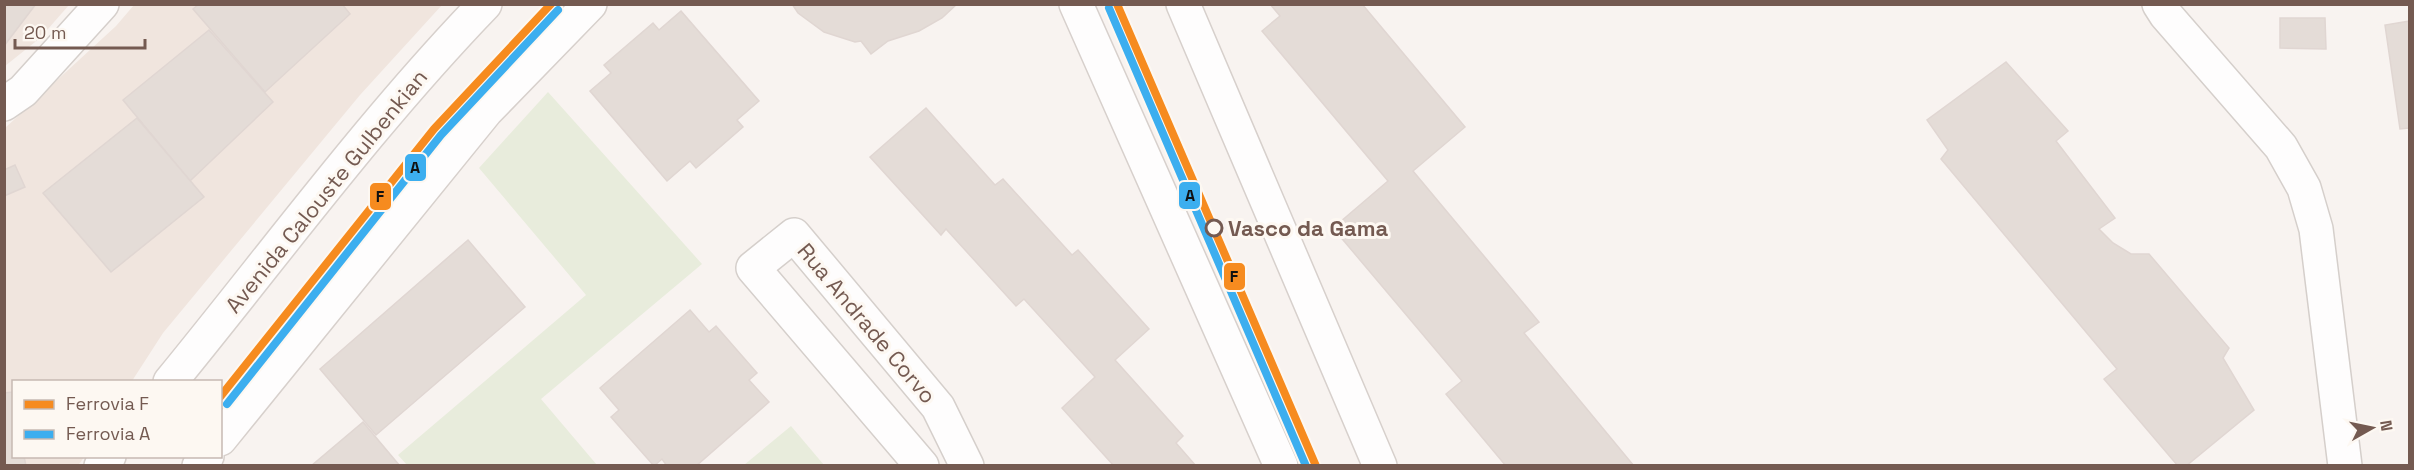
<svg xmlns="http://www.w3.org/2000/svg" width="2414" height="470" font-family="'Space Grotesk',sans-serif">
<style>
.residential{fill:#f0e5de}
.green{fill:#e8ecdc}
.building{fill:#e4dcd7;stroke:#e0d6d2;stroke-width:1.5}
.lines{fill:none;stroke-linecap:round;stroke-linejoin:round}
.minor-casing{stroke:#d5cfcb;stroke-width:36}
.secondary-casing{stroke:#d7d0cc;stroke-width:36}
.minor{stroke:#fefdfd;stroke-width:33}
.secondary{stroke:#fefdfd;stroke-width:33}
.rail-1-casing{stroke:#fdf8f2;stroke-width:12}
.rail-2-casing{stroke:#fdf8f2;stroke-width:12}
.rail-1{stroke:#f68b1f;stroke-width:8}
.rail-2{stroke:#3caeef;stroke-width:8}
.stop-dot{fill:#fdf8f2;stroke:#745a51;stroke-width:3}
.labels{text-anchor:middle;stroke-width:6;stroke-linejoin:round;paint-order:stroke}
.street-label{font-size:22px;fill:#745a51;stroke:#fdf8f2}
.stop-label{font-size:22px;font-weight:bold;fill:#745a51;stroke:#fdf8f2;text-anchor:start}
.line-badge{stroke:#fdf8f2;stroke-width:2}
.pale-badge-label{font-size:16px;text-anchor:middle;font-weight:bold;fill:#111}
</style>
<rect width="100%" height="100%" fill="#f8f3f0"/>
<g class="residential">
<path d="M5,5H69L40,38L5,66Z"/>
<path d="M134,5H442L360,95L163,333L132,381L14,382V456L84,457L80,463L77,466H5V128L116,26Z"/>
</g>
<g class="green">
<path d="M548,92L702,264L541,399L597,465H407L398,455L586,295L479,168Z"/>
<path d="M791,426L824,465H744Z"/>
</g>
<g class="building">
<path d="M4,4H36L4,46Z"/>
<path d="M199,4H342L350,14L265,92L193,9Z"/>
<path d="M792,4H957L942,18L919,31L888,41L871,54L861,41L855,42L824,32L798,13Z"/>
<path d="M1270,4H1362L1465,127L1413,171L1539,322L1524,333L1634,466H1506L1446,394L1462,381L1333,228L1388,181L1262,31L1280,16Z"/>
<path d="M681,11L759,101L737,120L743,127L696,168L690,161L667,181L590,91L611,73L604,65L653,23L659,30Z"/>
<path d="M2280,18H2325L2326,49L2280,48Z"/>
<path d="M2410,21V132L2409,128L2400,129L2385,25Z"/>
<path d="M209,30L273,102L190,181L123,100Z"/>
<path d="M2006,62L2068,131L2056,141L2115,218L2099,229L2113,243L2131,254H2149L2229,348L2223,358L2254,410L2186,466H2178L2104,379L2117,369L1941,159L1948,150L1927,120Z"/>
<path d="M926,108L995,185L1003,179L1072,255L1078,250L1149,329L1115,360L1183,436L1176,443L1196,466H1114L1062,408L1095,377L1024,299L1016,306L946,229L941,235L870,157Z"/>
<path d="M137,118L204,197L111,272L43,193Z"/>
<path d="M15,165L25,187L4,196V170Z"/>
<path d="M468,240L525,307L376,435L320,369Z"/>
<path d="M690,310L709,332L716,326L757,373L749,380L769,402L696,466H667L662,459L654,466L611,417L619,410L600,388Z"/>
<path d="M13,392L14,456H24L26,466H4V393Z"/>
<path d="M363,422L400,466H311Z"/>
</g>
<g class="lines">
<defs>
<g id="minor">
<path d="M2159,4L2166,15L2281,147L2304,188L2316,229L2345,466"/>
<path d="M4,104L23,91L102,4"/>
<path d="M922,466L753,268L794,235L938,407L967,466"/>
</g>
<g id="secondary">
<path d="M1076,4L1281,466"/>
<path d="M1183,4L1380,466"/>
<path d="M170,382C274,255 371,122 485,4"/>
<path d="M220,439L486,111L590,4"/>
<path d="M101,466L109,456"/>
<path d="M199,466L207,456"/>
</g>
</defs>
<use href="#minor" class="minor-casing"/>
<use href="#secondary" class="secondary-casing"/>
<use href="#minor" class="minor"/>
<use href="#secondary" class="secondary"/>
<defs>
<g id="rail-1">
<path d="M1117,4L1316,466"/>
<path d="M220,397L434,129L551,4"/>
</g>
<g id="rail-2">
<path d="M1109,8L1306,466"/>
<path d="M227,404L441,135L558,10"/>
</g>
</defs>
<use href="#rail-1" class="rail-1-casing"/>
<use href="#rail-2" class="rail-2-casing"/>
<use href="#rail-1" class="rail-1"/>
<use href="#rail-2" class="rail-2"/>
</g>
<circle class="stop-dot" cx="1214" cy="228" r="8"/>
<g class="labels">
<g class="street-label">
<text transform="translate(326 191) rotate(-51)" y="8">Avenida Calouste Gulbenkian</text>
<text transform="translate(867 323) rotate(50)" y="8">Rua Andrade Corvo</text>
</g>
<g class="stop-label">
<text x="1228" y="236">Vasco da Gama</text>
</g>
</g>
<g class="line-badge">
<rect x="404" y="153" width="23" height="29" rx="6" fill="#3caeef"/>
<rect x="1178" y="181" width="23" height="29" rx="6" fill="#3caeef"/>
<rect x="369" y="182" width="23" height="29" rx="6" fill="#f68b1f"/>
<rect x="1223" y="262" width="23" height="29" rx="6" fill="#f68b1f"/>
</g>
<g class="pale-badge-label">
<text x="415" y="173">A</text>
<text x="1190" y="201">A</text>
<text x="380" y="202">F</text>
<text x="1234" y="282">F</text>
</g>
<rect width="2414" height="470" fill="none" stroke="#745a51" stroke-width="12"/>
<rect x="12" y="380" width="210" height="78" fill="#fdf8f2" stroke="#c6b9b2" stroke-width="1.5"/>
<rect x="24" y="400" width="30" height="9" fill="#f68b1f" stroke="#c6b9b2" stroke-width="1.5"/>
<text x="66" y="410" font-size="18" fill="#745a51">Ferrovia F</text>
<rect x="24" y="430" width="30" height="9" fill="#3caeef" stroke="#c6b9b2" stroke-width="1.5"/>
<text x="66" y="440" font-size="18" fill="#745a51">Ferrovia A</text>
<g transform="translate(2372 428) rotate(81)" stroke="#fdf8f2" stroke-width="4.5" paint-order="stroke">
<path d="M0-4.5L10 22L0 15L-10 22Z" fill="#745a51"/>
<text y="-9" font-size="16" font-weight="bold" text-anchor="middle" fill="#745a51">N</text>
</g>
<path d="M15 39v9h130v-9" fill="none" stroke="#745a51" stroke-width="3"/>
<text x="24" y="39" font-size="18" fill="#745a51" stroke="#fdf8f2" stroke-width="4.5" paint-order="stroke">20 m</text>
</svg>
